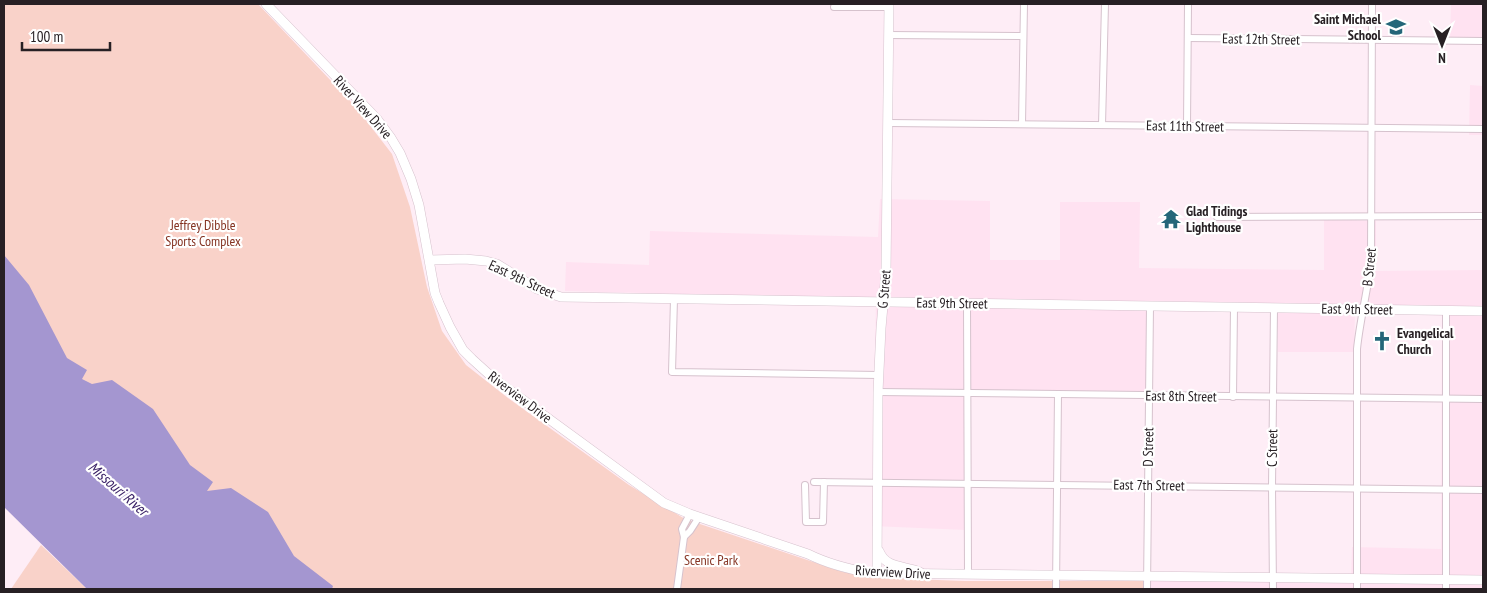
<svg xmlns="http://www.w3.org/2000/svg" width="1487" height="593" font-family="'PT Sans Narrow',sans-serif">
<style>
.built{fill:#ffe2f1}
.green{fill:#f9d2c9}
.water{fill:#a496d0}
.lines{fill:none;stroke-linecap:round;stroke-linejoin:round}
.street-casing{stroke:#d6c2cd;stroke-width:8}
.secondary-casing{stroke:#d6c2cd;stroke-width:10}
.street{stroke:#fff;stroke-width:6}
.secondary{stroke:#fff;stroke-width:9}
.labels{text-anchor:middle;stroke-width:4.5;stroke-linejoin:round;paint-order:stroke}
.poi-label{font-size:14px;font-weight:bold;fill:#272024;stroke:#fff;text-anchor:start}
.street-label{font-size:14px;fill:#272024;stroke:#fff}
.park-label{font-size:14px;fill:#853423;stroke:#fff}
.water-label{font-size:15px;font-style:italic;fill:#3a2267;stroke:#fff}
</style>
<rect width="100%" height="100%" fill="#feedf6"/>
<g class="built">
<path d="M1451,4H1483V41H1450Z"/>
<path d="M1470,85L1483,86V135H1469Z"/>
<path d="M880,199L990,201V260H1060V202H1140L1139,268L1324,270V219L1376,221V271L1483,270V589H1143V581L1351,582L1352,547L1441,549L1442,314L1355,312L1354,352H1278V303L1147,301L1146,398L966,395V530L872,526L876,299L565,291L566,262L649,265L650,231L878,237Z"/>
</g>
<g class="green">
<path d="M4,4H258L354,105L392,154L410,207L427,287L442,331L466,365L508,398L629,485L685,519L843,572L881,578L965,581H1143V589H306L4,307Z"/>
<path d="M41,545L87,589H11Z"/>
</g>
<path class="water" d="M4,255L29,285L67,358L87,370L82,379L92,384L112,380L153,409L190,465L213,482L207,491L231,488L268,512L294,556L333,586L332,589H87L4,507Z"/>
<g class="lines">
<defs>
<g id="street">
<path d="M834,7H889"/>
<path d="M888,35L1023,36"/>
<path d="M1188,38L1483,41"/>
<path d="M888,123L1483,129"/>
<path d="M1022,124L1024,4"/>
<path d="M1102,125L1105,4"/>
<path d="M1187,126L1188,4"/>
<path d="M1217,217L1483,216"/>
<path d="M674,299L672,372L879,375"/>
<path d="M967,303L968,574"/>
<path d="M1446,310V589"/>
<path d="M878,392L1483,399"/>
<path d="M1233,397L1234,307"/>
<path d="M814,482L1483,490"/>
<path d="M805,485L806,522H823L824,482"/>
<path d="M684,537L690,531L699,517"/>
<path d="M677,589L684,537L682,529L690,514"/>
<path d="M1056,589L1058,394"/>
<path d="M1147,589L1150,306"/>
<path d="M1273,589L1272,487L1274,308"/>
<path d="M1357,589V349C1360,319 1368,290 1371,260L1372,4"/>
</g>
<g id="secondary">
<path d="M266,4L377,119L391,138L400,153L411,179L419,205L435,293L439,303L450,327L463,350L472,359L493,378L664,503L690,514L808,554C828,564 848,569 870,573L1483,580"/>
<path d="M430,260L465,259L486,261L497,264L537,289L561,297L1483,311"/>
<path d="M879,551C886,569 904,565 920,572"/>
<path d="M877,573L878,392L881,328L886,272L889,4"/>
</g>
</defs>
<use href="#street" class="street-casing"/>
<use href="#secondary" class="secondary-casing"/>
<use href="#street" class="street"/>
<use href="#secondary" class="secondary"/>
</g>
<defs>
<symbol id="school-bare" viewBox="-9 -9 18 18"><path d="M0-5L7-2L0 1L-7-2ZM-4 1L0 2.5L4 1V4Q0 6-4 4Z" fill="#246679" stroke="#fff" stroke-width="2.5" paint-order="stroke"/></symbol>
<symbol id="temple-bare" viewBox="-9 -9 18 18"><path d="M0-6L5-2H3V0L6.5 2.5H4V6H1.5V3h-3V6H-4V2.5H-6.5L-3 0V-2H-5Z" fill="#246679" stroke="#fff" stroke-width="2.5" paint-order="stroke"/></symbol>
<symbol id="church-bare" viewBox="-9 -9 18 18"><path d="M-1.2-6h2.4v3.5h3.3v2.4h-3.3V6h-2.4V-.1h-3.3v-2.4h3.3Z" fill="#246679" stroke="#fff" stroke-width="2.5" paint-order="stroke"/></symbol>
</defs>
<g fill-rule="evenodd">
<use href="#school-bare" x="1382" y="13" width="28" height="28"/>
<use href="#temple-bare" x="1157" y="205" width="28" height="28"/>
<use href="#church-bare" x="1368" y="327" width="28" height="28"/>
</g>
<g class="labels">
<g class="poi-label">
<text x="1381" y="24" text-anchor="end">Saint Michael<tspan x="1381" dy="16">School</tspan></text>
<text x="1186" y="216">Glad Tidings<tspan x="1186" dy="16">Lighthouse</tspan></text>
<text x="1397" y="338">Evangelical<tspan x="1397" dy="16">Church</tspan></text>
</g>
<g class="street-label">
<text transform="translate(1261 39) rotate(1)" y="5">East 12th Street</text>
<text transform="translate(363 107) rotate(48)" y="5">River View Drive</text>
<text transform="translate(1185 126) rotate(1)" y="5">East 11th Street</text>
<text transform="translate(1369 267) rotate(-84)" y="5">B Street</text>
<text transform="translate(522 279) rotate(25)" y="5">East 9th Street</text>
<text transform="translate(884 289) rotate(-85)" y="5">G Street</text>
<text transform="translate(952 303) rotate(1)" y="5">East 9th Street</text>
<text transform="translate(1357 309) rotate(1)" y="5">East 9th Street</text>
<text transform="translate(1181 396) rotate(1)" y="5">East 8th Street</text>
<text transform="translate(520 397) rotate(37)" y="5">Riverview Drive</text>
<text transform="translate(1148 447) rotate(-89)" y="5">D Street</text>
<text transform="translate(1272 448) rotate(-89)" y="5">C Street</text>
<text transform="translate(1149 485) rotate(1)" y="5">East 7th Street</text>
<text transform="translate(893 572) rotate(3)" y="5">Riverview Drive</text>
</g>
<g class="park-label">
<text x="203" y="230">Jeffrey Dibble<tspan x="203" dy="16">Sports Complex</tspan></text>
<text x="711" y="565">Scenic Park</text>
</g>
<g class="water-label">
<text transform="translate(118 489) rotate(41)" y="5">Missouri River</text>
</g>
</g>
<rect width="1487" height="593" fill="none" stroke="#272024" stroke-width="10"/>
<g transform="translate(1442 45) rotate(180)" stroke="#ffffff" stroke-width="4" paint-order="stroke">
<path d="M0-4L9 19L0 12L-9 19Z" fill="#272024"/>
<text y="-8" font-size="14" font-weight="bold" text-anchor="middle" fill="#272024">N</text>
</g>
<path d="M22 42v8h88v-8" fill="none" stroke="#272024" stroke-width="2.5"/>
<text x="30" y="42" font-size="15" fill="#272024" stroke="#ffffff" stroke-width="4" paint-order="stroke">100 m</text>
</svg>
